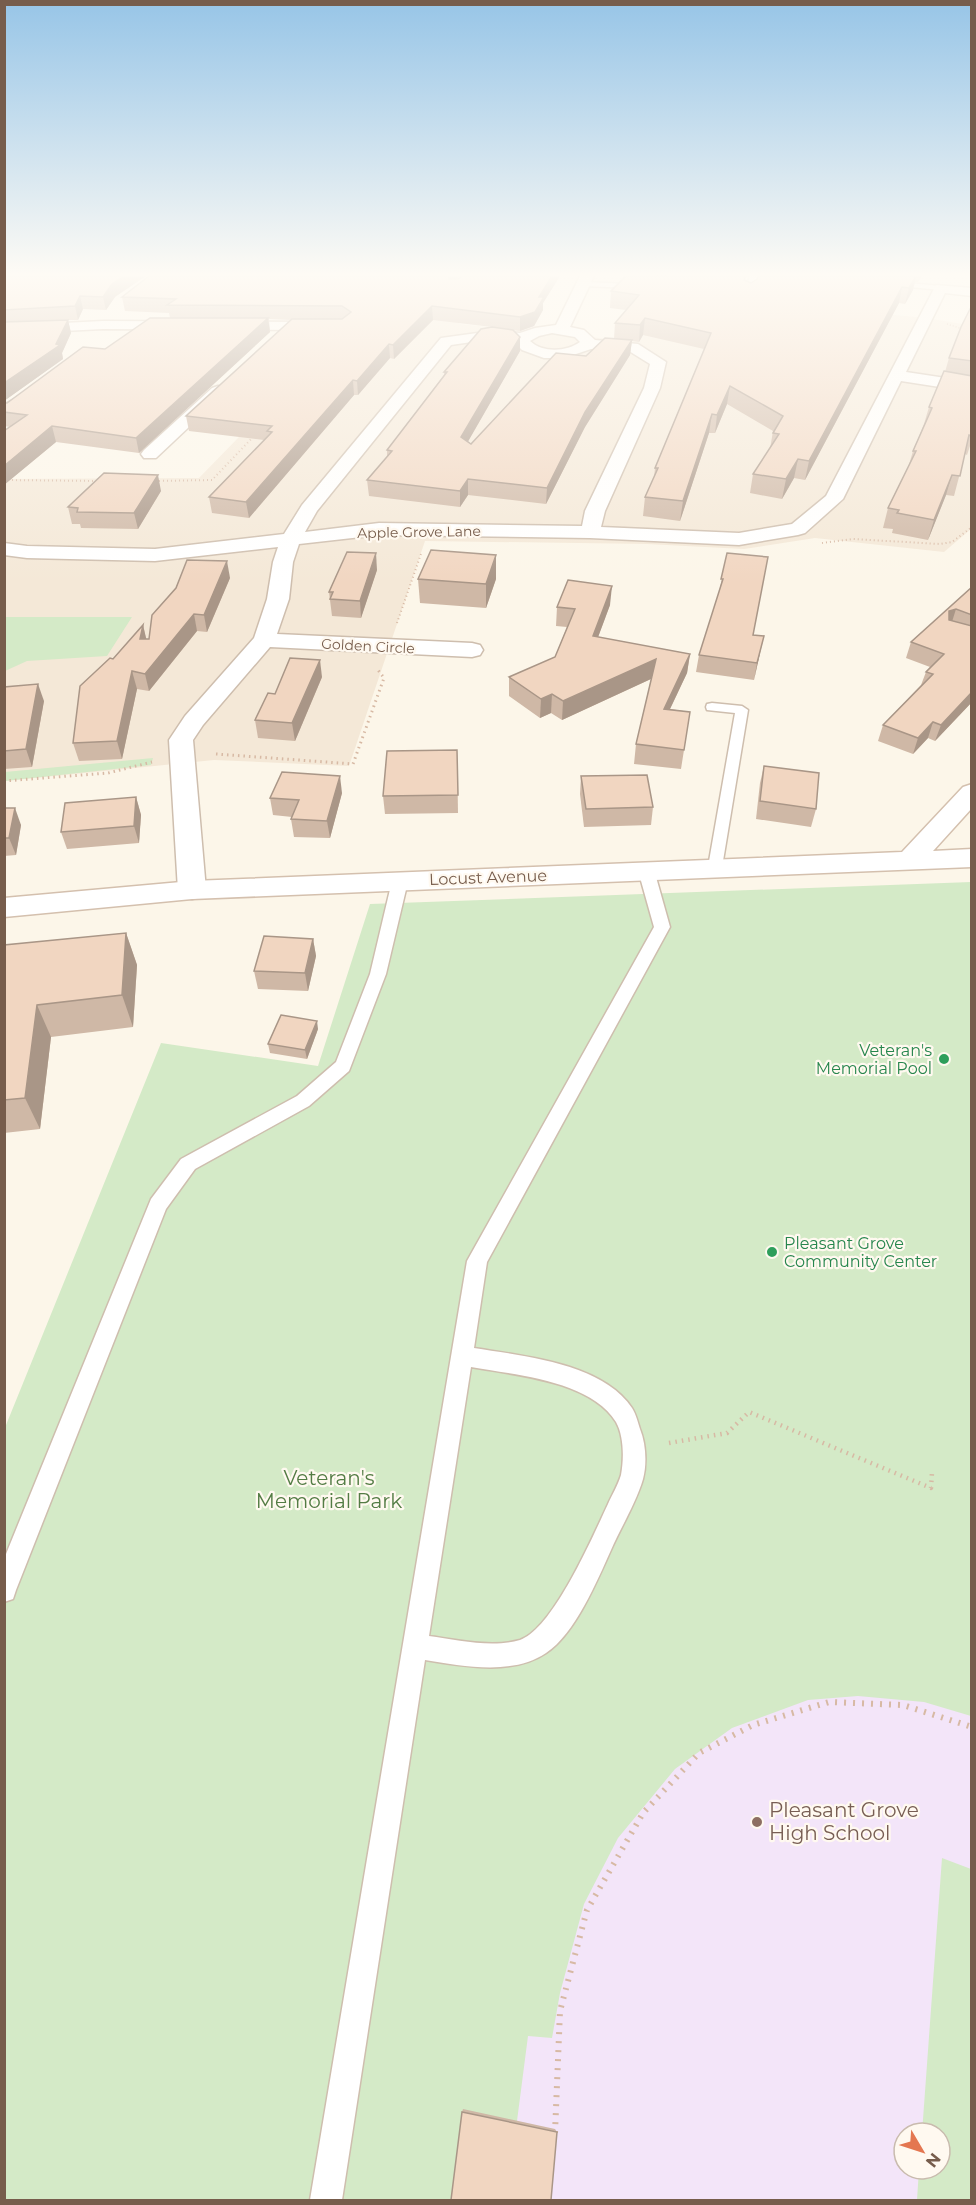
<svg xmlns="http://www.w3.org/2000/svg" width="976" height="2205" font-family="Montserrat,sans-serif">
<style>
.residential{fill:#f4e8d7}
.education{fill:#f3e5f9;fill-rule:evenodd}
.green{fill:#d4eac7}
.lines{fill:none;stroke-linecap:round;stroke-linejoin:round}
.lane-casing{stroke:#cebeae;stroke-width:3}
.street-casing{stroke:#cebeae;stroke-width:3}
.secondary-casing{stroke:#d4c0ae;stroke-width:3}
.path-far4{stroke:#d7b9a4;stroke-width:1.5;stroke-dasharray:1 2;stroke-linecap:butt}
.path-far3{stroke:#d7b9a4;stroke-width:2;stroke-dasharray:1 3;stroke-linecap:butt}
.path-far2{stroke:#d7b9a4;stroke-width:3;stroke-dasharray:1.5 4;stroke-linecap:butt}
.path-far1{stroke:#d7b9a4;stroke-width:4.5;stroke-dasharray:1.5 5;stroke-linecap:butt}
.path{stroke:#d7b9a4;stroke-width:6;stroke-dasharray:2 7;stroke-linecap:butt}
.lane{fill:#fff;fill-rule:evenodd}
.street{fill:#fff;fill-rule:evenodd}
.secondary{fill:#fff;fill-rule:evenodd}
.wall{fill:#cfb8a6}
.shaded-wall{fill:#a99687}
.building{fill:#f1d6c1;stroke:#a99687;stroke-width:1.5}
.leisure-dot{fill:#2e9e5b;stroke:#fff9f0;stroke-width:2}
.education-dot{fill:#8d6e63;stroke:#fff9f0;stroke-width:2}
.labels{text-anchor:middle;stroke-width:4.5;stroke-linejoin:round;paint-order:stroke}
.far-street-label{font-size:14px;fill:#775d4c;stroke:#fff9f0}
.street-label{font-size:16px;fill:#775d4c;stroke:#fff9f0}
.leisure-label{font-size:16px;fill:#27864d;stroke:#fff9f0;text-anchor:end}
.near-park-label{font-size:20px;fill:#537c44;stroke:#fff9f0}
.near-education-label{font-size:20px;fill:#785e54;stroke:#fff9f0;text-anchor:start}
</style>
<rect width="100%" height="100%" fill="#fcf6e9"/>
<path class="residential" d="M282,276H497L459,324L620,340L646,325L814,307L925,318L963,324L971,328V529L944,552L815,538L744,549L647,544L425,541L349,766L214,760L5,781L4,479L199,478L375,297Z"/>
<path class="education" d="M667,1515L971,1629V2200H443ZM904,2133H940V2169H904Z"/>
<g class="green">
<path d="M5,617H132L107,656L27,661L5,671Z"/>
<path d="M153,758L151,765L5,781V772Z"/>
<path d="M971,882V1716L924,1702L858,1696L808,1700L732,1728L675,1769L618,1838L584,1904L560,1993L552,2038L528,2036L517,2121L451,2200H5L4,1430L161,1043L318,1066L370,904Z"/>
<path d="M942,1858L971,1869V2200H917L919,2169H940V2133H922Z"/>
</g>
<g class="lines">
<defs>
<g id="lane">
<path d="M658,276H665L655,289L583,286L579,284L583,282L653,285Z"/>
<path d="M750,276H758L752,295L748,297L744,295Z"/>
<path d="M886,281L941,286L945,288L941,290L889,285Z"/>
<path d="M712,703L742,706L748,710L722,867L715,872L708,867L735,713L707,710L706,707L707,704Z"/>
<path d="M646,865L654,870L670,927L487,1262L474,1348C523,1356 602,1363 632,1408C636,1414 638,1423 640,1429C646,1444 647,1464 643,1479C636,1503 621,1527 611,1550C597,1581 575,1634 546,1653C512,1676 463,1666 425,1660L342,2200H310L467,1261L654,927L638,870ZM471,1367C514,1375 590,1380 616,1422C624,1436 624,1459 621,1475C618,1485 612,1495 608,1504C593,1536 553,1629 520,1640C492,1648 457,1640 429,1636Z"/>
<path d="M400,876L408,881L386,974L349,1071L309,1106L195,1169L166,1209L16,1590L13,1599L4,1602V1559L151,1199L181,1159L297,1096L336,1062L370,974L392,881Z"/>
</g>
<g id="street">
<path d="M580,276H594L570,327L584,330L595,340L638,344L666,362L660,388L605,511L601,527L739,533L792,524L826,496L936,285L972,288V296L945,293L906,372L972,382V392L901,381L843,499L805,533L798,535L739,545L590,538L379,535L299,544L293,562L289,599L277,634L472,643L480,645L483,650L480,655L472,657L270,647L203,725L193,740L206,890L202,897L192,899L182,897L178,890L169,740L185,716L254,638L267,599L273,562L278,547L155,561L27,558L4,555V543L27,546L155,549L284,534L302,505L441,338L492,331L520,333L535,328L556,325ZM552,333L575,337L580,342C566,352 543,353 530,341L539,336ZM492,339L514,342L522,350L544,358H564L591,349L629,351L650,364L644,388L585,511L582,526L379,523L305,532L317,511L451,345Z"/>
<path d="M103,321L332,322L339,326L332,330L103,329L4,334V326Z"/>
<path d="M218,386L224,388L226,391L224,394L156,458H144L141,454L144,450L212,388Z"/>
</g>
<path id="secondary" d="M972,784V808L933,851L972,849V867L192,899L4,917V898L192,881L902,852L963,787Z"/>
</defs>
<use href="#lane" class="lane-casing"/>
<use href="#street" class="street-casing"/>
<use href="#secondary" class="secondary-casing"/>
<path class="path-far4" d="M947,324L972,332"/>
<g class="path-far3">
<path d="M4,480L100,481"/>
<path d="M155,481L212,480L255,435"/>
<path d="M822,543L853,539L940,544L952,542L972,527"/>
<path d="M397,623L421,554"/>
</g>
<g class="path-far2">
<path d="M216,754L353,764L384,678L378,670"/>
<path d="M4,781L108,773L152,762"/>
</g>
<path class="path-far1" d="M669,1443L727,1433L749,1412L931,1488L932,1472"/>
<path class="path" d="M555,2133L560,2011L587,1910L643,1813L699,1753L753,1725L829,1702L903,1705L972,1727"/>
<use href="#lane" class="lane"/>
<use href="#street" class="street"/>
<use href="#secondary" class="secondary"/>
</g>
<g class="wall">
<path d="M4,276L115,297L106,310L83,309L78,320H68L71,333L62,353L63,359L4,401Z"/>
<path d="M460,276L456,279H458L462,276H560L543,303V310L534,326L520,331L494,327L520,337V351L468,441L471,444L586,356L614,339L615,323L626,310L610,308L611,291L747,281L751,283L757,279L758,276H922L918,282H915L913,290L905,304L899,303L805,480L794,478L782,499L750,493L753,474L770,449L773,431L727,404L715,433H709L680,521L643,516L645,497L654,478L655,468L704,349L643,335L639,342L632,341L630,355L585,427L546,504L468,495L460,507L369,496L367,480L387,457V450L444,375V372L492,327L433,320L394,359L390,358L358,395H354L249,518L212,513L209,497L264,440L189,431L186,416L291,320L269,319L270,332L139,453L56,442L4,485V431L10,427L4,426V403L105,349L170,318L169,313L125,311L122,297Z"/>
<path d="M972,305V440L967,455L965,454L954,496L946,495L928,540L892,533L893,529L883,528L888,508L908,468L913,451L924,424L929,407L945,372L949,358Z"/>
<path d="M161,491L138,529L81,528L80,524H72L68,507Z"/>
<path d="M727,553L760,653L754,680L696,672L699,655L719,593Z"/>
<path d="M496,555V579L486,608L420,603L418,579Z"/>
<path d="M377,570L361,618L332,616L329,592Z"/>
<path d="M230,578L207,632L197,631L149,691L137,689L122,759L79,761L73,743L113,659L143,625L146,639H149Z"/>
<path d="M972,587V702L935,741L928,738L913,754L878,741L883,725L921,685L926,672L930,667L906,658L911,642Z"/>
<path d="M610,605L598,637L690,654L687,673L670,709L690,712L681,769L634,764L636,744L651,679L562,720L551,713L540,718L509,696V677L555,657L567,627L556,626L557,607Z"/>
<path d="M322,677L295,741L258,738L255,720L275,694Z"/>
<path d="M4,687L44,701L32,767L4,769Z"/>
<path d="M457,750L458,813L385,814L383,796Z"/>
<path d="M764,766L816,809L811,827L756,819L760,783Z"/>
<path d="M581,776L653,807L651,825L584,827L580,794Z"/>
<path d="M342,793L330,838L294,837L291,819L292,817L273,815L270,798Z"/>
<path d="M136,797L141,815L139,843L67,849L61,832Z"/>
<path d="M4,808L21,825L16,855L4,856Z"/>
<path d="M126,933L137,965L133,1027L51,1037L40,1129L4,1133V945Z"/>
<path d="M313,939L316,956L308,991L258,989L254,971Z"/>
<path d="M318,1029L307,1059L270,1053L268,1044Z"/>
<path d="M463,2109L555,2129L557,2132L462,2112Z"/>
</g>
<g class="shaded-wall">
<path d="M124,276H146L115,297L106,310L103,297L112,284Z"/>
<path d="M449,276H460L449,285Z"/>
<path d="M552,276H560L543,303V310L534,326L520,331V317L539,297Z"/>
<path d="M916,276L913,290L905,304L909,288Z"/>
<path d="M902,287L899,303L805,480L809,461Z"/>
<path d="M80,296L83,309L78,320L75,306Z"/>
<path d="M432,306L433,320L394,359L393,345Z"/>
<path d="M268,318L270,332L139,453L136,438Z"/>
<path d="M645,318L643,335L639,342L640,325Z"/>
<path d="M68,320L71,333L62,353L63,359L4,401V383L56,344Z"/>
<path d="M520,337V351L462,452L461,437Z"/>
<path d="M632,340L630,355L585,427L546,504L547,488L585,412Z"/>
<path d="M389,344L390,358L358,395L357,381Z"/>
<path d="M353,380L354,395L249,518L246,502Z"/>
<path d="M730,386L727,404L715,433L717,415Z"/>
<path d="M712,414L709,433L680,521L683,501Z"/>
<path d="M52,426L56,442L4,485V466Z"/>
<path d="M798,459L794,478L782,499L786,479Z"/>
<path d="M158,475L161,491L138,529L134,513Z"/>
<path d="M952,475L946,495L928,540L934,520Z"/>
<path d="M468,479V495L460,507V491Z"/>
<path d="M376,553L377,570L361,618L360,601Z"/>
<path d="M496,555V579L486,608V584Z"/>
<path d="M227,561L230,578L207,632L204,615Z"/>
<path d="M612,586L610,605L591,656L593,636Z"/>
<path d="M956,609L951,625L944,627L949,611Z"/>
<path d="M194,614L197,631L149,691L145,674Z"/>
<path d="M143,625L147,642L140,639Z"/>
<path d="M764,636L760,653L754,680L757,663Z"/>
<path d="M690,654L687,673L661,728L664,709Z"/>
<path d="M656,659L653,678L562,720L563,701Z"/>
<path d="M320,660L322,677L295,741L292,723Z"/>
<path d="M132,671L137,689L122,759L117,741Z"/>
<path d="M38,684L44,701L32,767L26,749Z"/>
<path d="M972,692V702L935,741L941,725Z"/>
<path d="M552,694L551,713L540,718L541,699Z"/>
<path d="M933,722L928,738L913,754L918,738Z"/>
<path d="M340,776L342,793L330,838L327,821Z"/>
<path d="M136,797L141,815L139,843L134,826Z"/>
<path d="M15,808L21,825L16,855L9,838Z"/>
<path d="M126,933L137,965L133,1027L122,995Z"/>
<path d="M313,939L316,956L308,991L305,973Z"/>
<path d="M37,1005L51,1037L40,1129L25,1098Z"/>
<path d="M317,1021L318,1029L307,1059L305,1050Z"/>
</g>
<g class="building">
<path d="M4,276H124L112,284L103,297L80,296L75,306L4,310Z"/>
<path d="M149,276H449V279H458L462,276H552L539,297H544L535,312L520,317L432,306L393,345L389,344L357,381L353,380L246,502L209,497L272,432L267,431L272,426L186,416L292,319H342L351,312L342,306L167,305L176,299L122,297Z"/>
<path d="M626,276H746L744,280L751,283L757,279L758,276H916L909,288L902,287L809,461L798,459L786,479L753,474L779,434L773,433L783,416L730,386L717,415L712,414L683,501L645,497L658,468H655L711,333L645,318L640,325L615,323L639,295L611,291Z"/>
<path d="M972,305V361L949,358L961,327Z"/>
<path d="M150,318H268L136,438L52,426L4,466V431L27,415L4,412V403H7L83,347L105,349Z"/>
<path d="M68,320L56,344L60,345L4,383V322Z"/>
<path d="M492,327L513,330L520,337L461,437L471,444L556,353L586,356L605,338L632,340L585,412L547,488L468,479L460,491L367,480L392,451L387,450L447,372H444L481,329Z"/>
<path d="M944,371L972,376V436L969,435L960,476L952,475L934,520L897,513L899,510L888,508L916,451H913L932,408L929,407Z"/>
<path d="M104,473L158,475L134,513L77,512L78,508L68,507Z"/>
<path d="M431,550L496,555L486,584L418,579Z"/>
<path d="M347,552L376,553L360,601L330,599L333,592H329Z"/>
<path d="M727,553L768,557L753,635L764,636L757,663L699,655L723,579H721Z"/>
<path d="M187,560L227,561L204,615L194,614L145,674L132,671L117,741L73,743L80,686L110,658L113,659L143,625L140,639H149L152,615L176,588Z"/>
<path d="M568,580L612,586L593,636L690,654L664,709L690,712L684,750L636,744L656,659L563,701L552,694L541,699L509,677L555,657L575,609L557,607Z"/>
<path d="M972,587V615L956,609L949,611V620L972,626V692L941,725L933,722L918,738L883,725L933,674L926,672L944,654L911,642Z"/>
<path d="M290,658L320,660L292,723L255,720L268,693L275,694Z"/>
<path d="M38,684L26,749L4,751V687Z"/>
<path d="M457,750L458,795L383,796L387,751Z"/>
<path d="M764,766L819,773L816,809L760,801Z"/>
<path d="M282,772L340,776L327,821L291,819L299,800L270,798Z"/>
<path d="M647,775L653,807L586,809L581,776Z"/>
<path d="M136,797L134,826L61,832L65,803Z"/>
<path d="M4,808H15L9,838H4Z"/>
<path d="M126,933L122,995L37,1005L25,1098L4,1100V945Z"/>
<path d="M264,936L313,939L305,973L254,971Z"/>
<path d="M281,1015L317,1021L305,1050L268,1044Z"/>
<path d="M462,2112L557,2132L551,2200H451Z"/>
</g>
<linearGradient id="sky" x2="0" y2="1"><stop stop-color="#97c5e7"/><stop offset="0.47" stop-color="#fefbf5"/><stop offset="1" stop-color="#fefbf5" stop-opacity="0"/></linearGradient>
<rect width="976" height="584" fill="url(#sky)"/>
<g class="leisure-dot">
<circle cx="944" cy="1059" r="6"/>
<circle cx="772" cy="1252" r="6"/>
</g>
<circle class="education-dot" cx="757" cy="1822" r="6"/>
<g class="labels">
<g class="far-street-label">
<text transform="translate(419 532) rotate(-1)" y="5">Apple Grove Lane</text>
<text transform="translate(368 646) rotate(3)" y="5">Golden Circle</text>
</g>
<g class="street-label">
<text transform="translate(488 877) rotate(-2)" y="6">Locust Avenue</text>
</g>
<g class="leisure-label">
<text x="932" y="1056">Veteran's<tspan x="932" dy="18">Memorial Pool</tspan></text>
<text x="784" y="1249" text-anchor="start">Pleasant Grove<tspan x="784" dy="18">Community Center</tspan></text>
</g>
<g class="near-park-label">
<text x="329" y="1485">Veteran's<tspan x="329" dy="23">Memorial Park</tspan></text>
</g>
<g class="near-education-label">
<text x="769" y="1817">Pleasant Grove<tspan x="769" dy="23">High School</tspan></text>
</g>
</g>
<rect width="976" height="2205" fill="none" stroke="#775d4c" stroke-width="12"/>
<g transform="translate(922 2151) rotate(129)"><circle r="28" fill="#fff9f0" stroke="#c9bbae" stroke-width="1.5"/>
<path d="M0-4.5L10 22L0 15L-10 22Z" fill="#e47751"/>
<text y="-9" font-size="16" font-weight="bold" text-anchor="middle" fill="#775d4c">N</text>
</g>
</svg>
